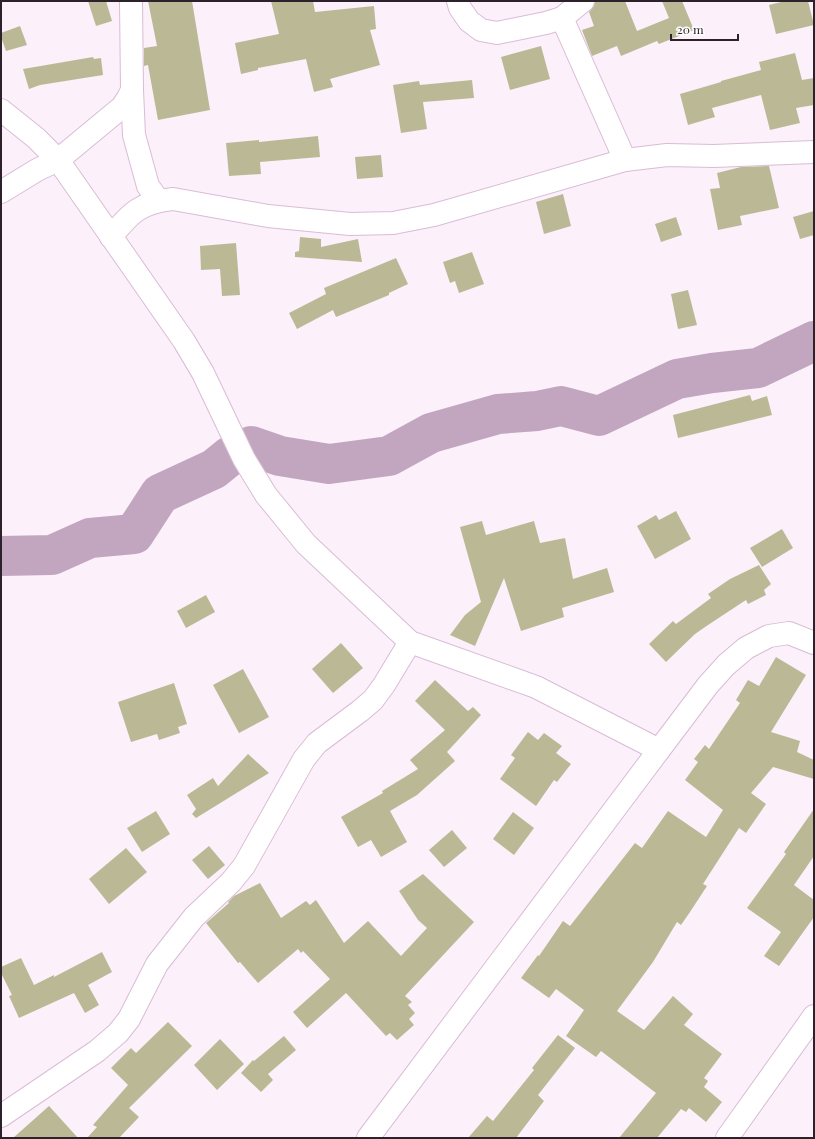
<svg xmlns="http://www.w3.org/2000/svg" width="815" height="1139" font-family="'Playfair Display',serif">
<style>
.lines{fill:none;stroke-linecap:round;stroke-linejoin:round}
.river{stroke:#c2a6c0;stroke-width:40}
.building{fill:#bbb995}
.minor-casing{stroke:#d9bcd6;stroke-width:24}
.minor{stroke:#fff;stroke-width:22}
</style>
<rect width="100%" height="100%" fill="#fcf0fb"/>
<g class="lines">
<path class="river" d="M1,556L52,555L90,538L134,534L160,494L214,469L230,456L251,446L280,456L329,464L389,456L431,433L498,414L537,411L561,406L599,416L677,379L712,373L758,368L814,341"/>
</g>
<g class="building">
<path d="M88,1H106L112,21L96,26Z"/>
<path d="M148,1H192L210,110L158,120L148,65L144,66V48L157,46Z"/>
<path d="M271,1H313L315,12L374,6L376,29L370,30L380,65L330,79L333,87L314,92L306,59L258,68V70L241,74L235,43L279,34Z"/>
<path d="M595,1H625L637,31L669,18L662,1H682L694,30L659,44L657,41L621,56L617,46L592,56L582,30L594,26L589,12L594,6Z"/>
<path d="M785,1H808L814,25L776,34L769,5Z"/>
<path d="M20,26L27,45L6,51L1,37V33Z"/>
<path d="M541,46L550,79L510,90L501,57Z"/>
<path d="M795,53L802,80L814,78V105L796,108L800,123L770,130L761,95L712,108L715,117L688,125L680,94L721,82V81L761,70L759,62Z"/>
<path d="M93,57L94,59L101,58L103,75L40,85L29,89L23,69Z"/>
<path d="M472,80L474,98L423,102L427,129L401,133L393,85L419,81L420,85Z"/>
<path d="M318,136L320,157L260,162L261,174L229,176L226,143L259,140V142Z"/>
<path d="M381,155L383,177L357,179L355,157Z"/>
<path d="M769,166L779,208L740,216L742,225L718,230L710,189L720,188L717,173L741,167Z"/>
<path d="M563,194L571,226L544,234L536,202Z"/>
<path d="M814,211V235L800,239L793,217Z"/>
<path d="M676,217L682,235L661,242L655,224Z"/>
<path d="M300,237L321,239V247L358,239L362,262L295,257V252L299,251Z"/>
<path d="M236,243L240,295L222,296L220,269L201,270L200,246Z"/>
<path d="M472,252L484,284L459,293L455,281L450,283L443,262Z"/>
<path d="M396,258L408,284L389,293V295L336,317L333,310L297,329L289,313L326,294L324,288Z"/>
<path d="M688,290L697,325L678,329L671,294Z"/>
<path d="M750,395L752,401L767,396L772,415L678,438L673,415Z"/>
<path d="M676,511L691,539L655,559L637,526L656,515L659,520Z"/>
<path d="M482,521L486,535L534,521L540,543L565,538L573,579L607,568L614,592L562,608L564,617L521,631L504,578L475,646L450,635L465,615L481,602L460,527Z"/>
<path d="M782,529L793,548L762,567L750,548Z"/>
<path d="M759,565L771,584L764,590L766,595L748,604L746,600L708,625L695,634L666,662L649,644L673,621L676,624L711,598L708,594L730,579Z"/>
<path d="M206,595L215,612L186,628L177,611Z"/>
<path d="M341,643L363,668L333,693L312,669Z"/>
<path d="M776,657L806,675L771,732L800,741L797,752L814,760V779L773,767L751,793L766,804L746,833L739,828L703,884L707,886L690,912L681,925L677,922L653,962L617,1011L644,1030L673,996L693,1014L684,1025L722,1054L704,1078L708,1081L704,1087L722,1102L706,1122L689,1108L686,1112L681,1109L657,1138H619L656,1093L601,1051L596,1057L566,1036L584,1010L556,989L549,998L521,978L538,955L539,956L563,921L570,926L635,843L642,848L668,811L706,837L723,810L685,780L698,762L694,759L705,745L709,749L740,703L736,700L748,680L759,686Z"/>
<path d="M243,669L269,717L239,733L213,685Z"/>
<path d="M435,680L468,711L473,707L481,715L447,752L455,761L417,795L390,811L407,842L381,857L371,840L358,847L341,817L383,793L382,791L418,769L410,760L445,730L415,701Z"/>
<path d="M174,683L187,724L178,727L180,733L159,740L157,734L131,742L118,702Z"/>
<path d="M528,732L538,740L544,733L562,746L556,753L571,764L557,782L554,780L536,806L500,779L515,758L511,755Z"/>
<path d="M248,754L269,773L196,818L192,814L196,809L187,795L213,778L218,786Z"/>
<path d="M814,809V856L794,885L814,900V917L779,966L764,956L781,932L747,908L786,854L784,852Z"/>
<path d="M156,811L170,834L142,852L127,828Z"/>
<path d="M513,812L534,828L514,855L493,839Z"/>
<path d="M452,830L467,848L444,867L429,850Z"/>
<path d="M209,846L225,865L208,879L192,860Z"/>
<path d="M126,848L147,872L109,904L89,879Z"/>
<path d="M423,874L474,922L405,996L412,1002L408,1005L415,1013L409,1019L414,1025L397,1040L390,1033L386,1036L346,993L307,1028L293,1012L330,979L303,951L301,953L298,949L258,983L240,962L238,963L206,923L229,903L228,902L234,896L260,883L281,918L306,901L310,905L316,900L344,943L368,921L401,956L427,928L418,920L399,891Z"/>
<path d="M102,952L112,972L88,985L99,1005L85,1013L74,993L19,1018L9,996L12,995L1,973V967L21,958L34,985L54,975V977Z"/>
<path d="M168,1022L192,1046L129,1108L139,1117L119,1138H87L97,1127L93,1125L128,1085L111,1068L131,1048L136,1053Z"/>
<path d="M558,1035L575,1048L538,1095L544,1101L516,1138H468L487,1116L493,1121L534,1070L532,1068Z"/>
<path d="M284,1036L296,1050L268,1074L273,1080L261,1092L241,1073L253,1060L254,1061Z"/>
<path d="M220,1039L244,1064L217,1090L194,1065Z"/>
<path d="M49,1106L78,1138H13Z"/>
</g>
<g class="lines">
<defs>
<g id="minor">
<path d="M458,1L460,8L469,21L481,30L497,33L546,23L562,18L583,1"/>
<path d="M562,18L625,160"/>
<path d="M132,90L134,135L148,186L158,200"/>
<path d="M1,110L36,138L58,160L184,341L203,373L244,459L266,495L306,544L410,642L536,687L659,750"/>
<path d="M1,192L37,170L58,160L122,107L128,98L132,90L131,1"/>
<path d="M111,237C130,213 141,202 173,199L268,216L350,224L393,223L434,215L625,160L667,155L714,156L814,152"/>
<path d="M1,1116L97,1051L118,1033L129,1019L157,964L194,917L231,882L244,866L304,759L317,743L360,711L373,700L384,685L410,642"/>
<path d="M368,1138L659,750L708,685L726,665L746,648L769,636L789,633L814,643"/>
<path d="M727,1138L814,1016"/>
</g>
</defs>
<use href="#minor" class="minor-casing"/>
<use href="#minor" class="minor"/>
</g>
<rect width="815" height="1139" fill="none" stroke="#2d222c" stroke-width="4"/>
<path d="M671 34v6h67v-6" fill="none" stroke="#2d222c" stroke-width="2"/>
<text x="677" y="34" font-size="12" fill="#2d222c" stroke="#ffffff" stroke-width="3" paint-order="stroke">20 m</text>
</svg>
